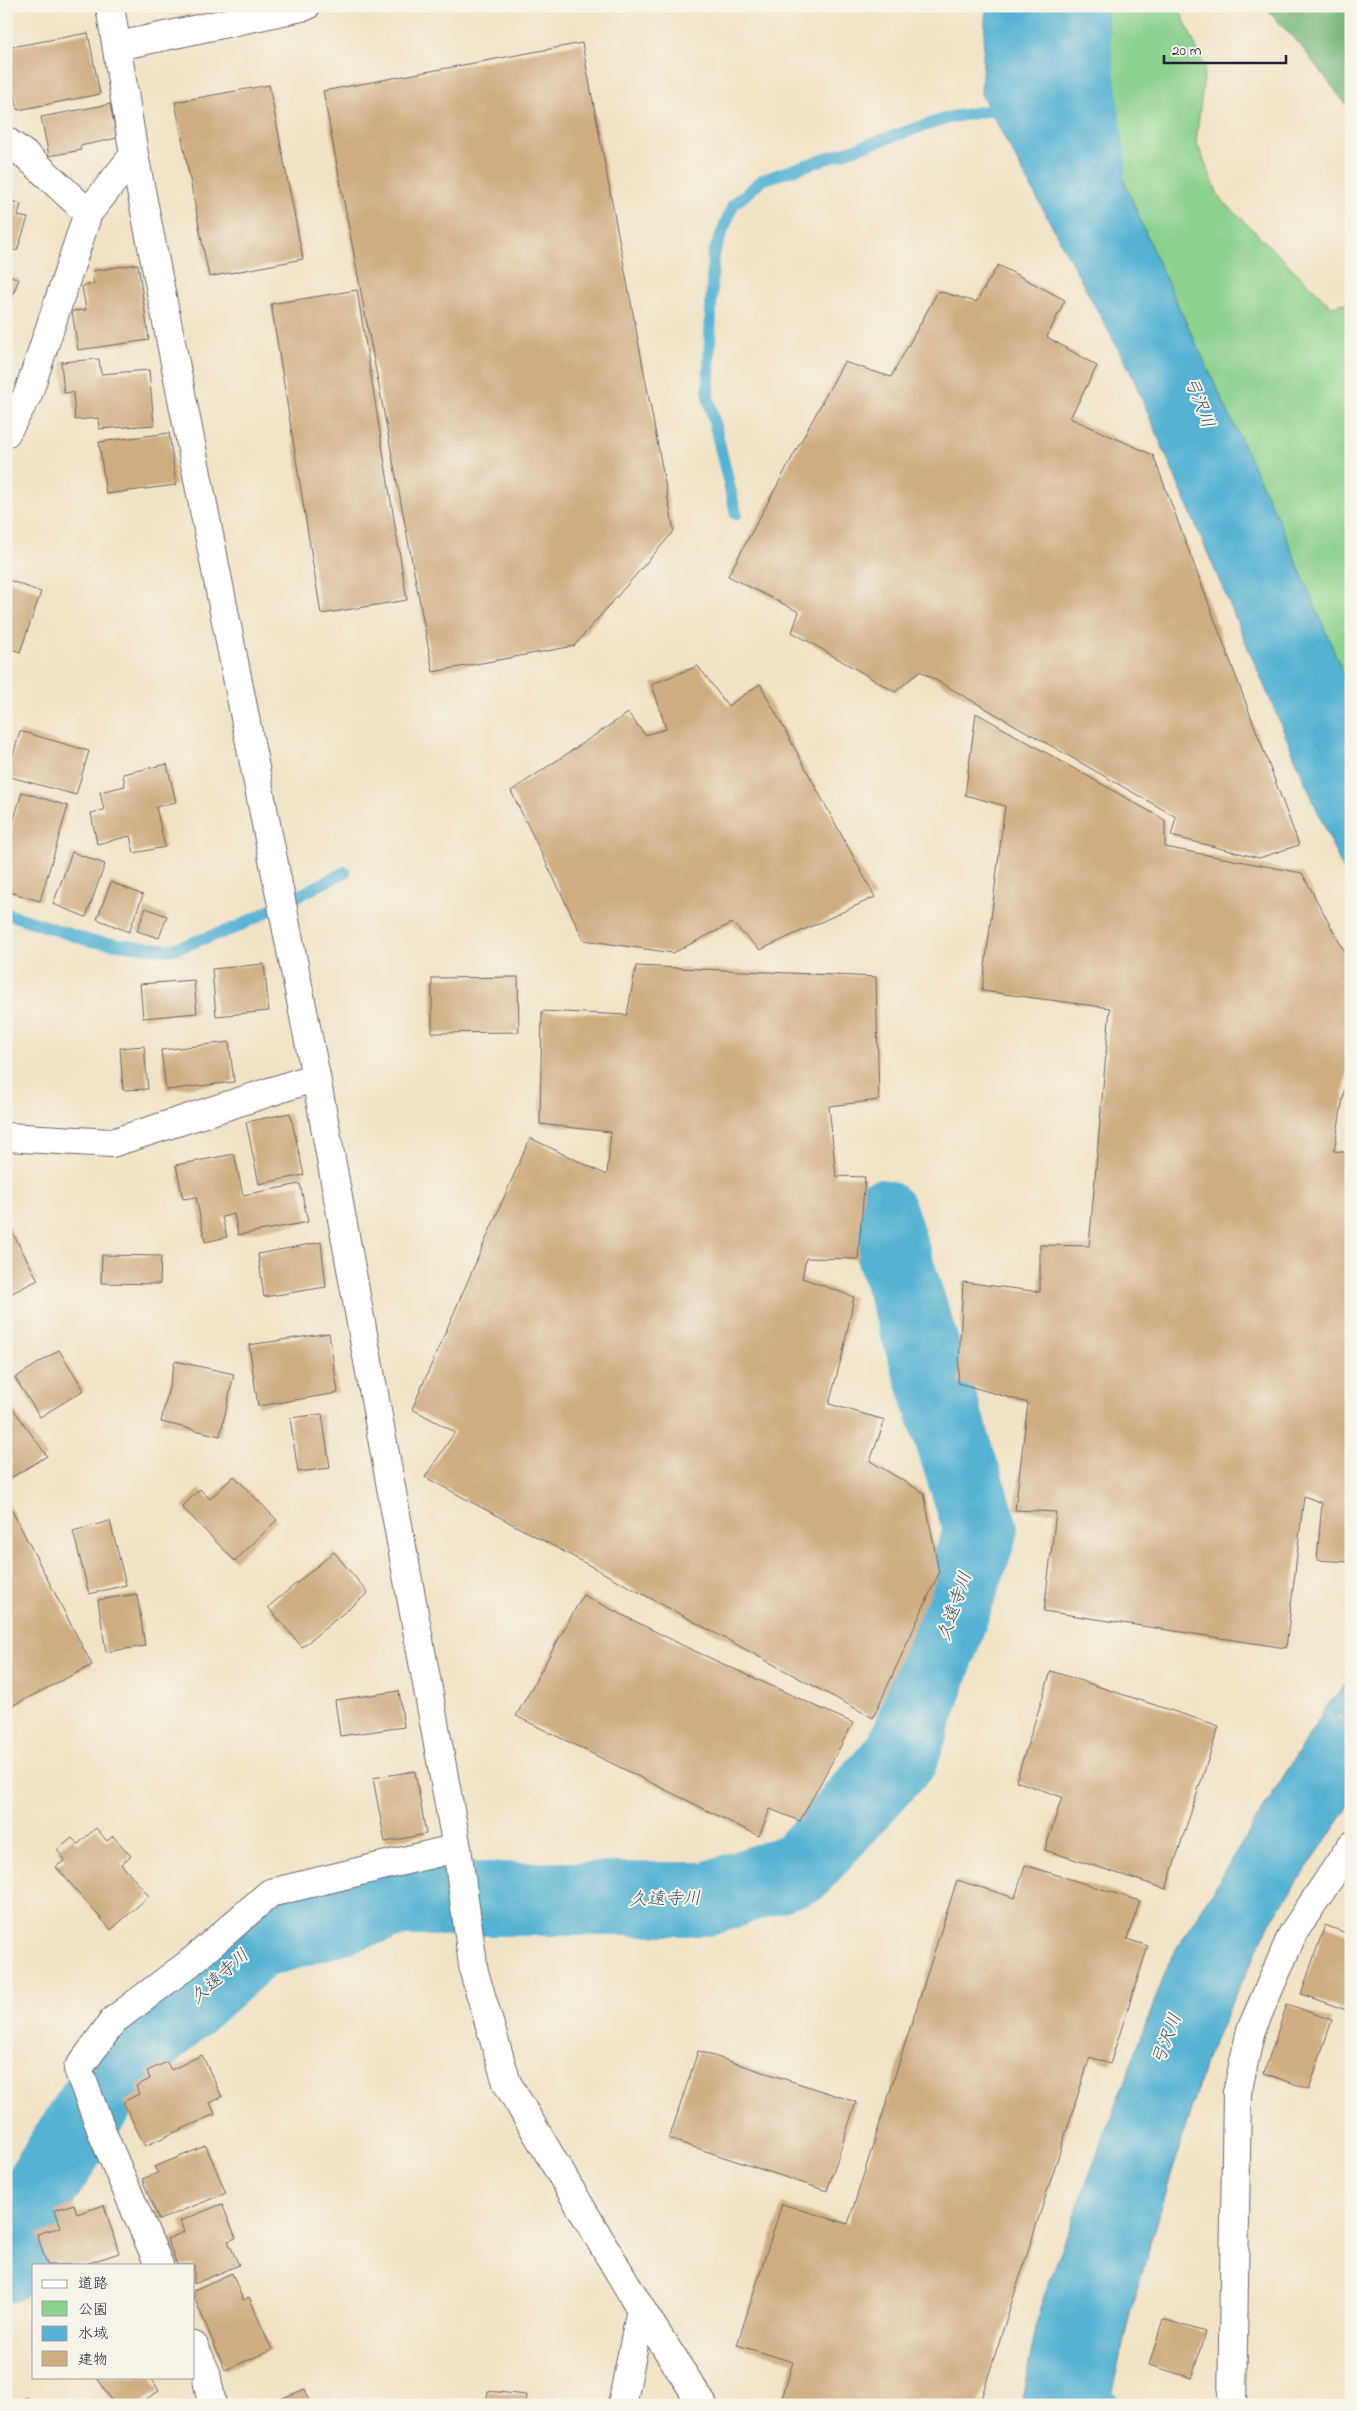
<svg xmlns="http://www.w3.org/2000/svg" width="1357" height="2411" font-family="'Indie Flower','Klee One',sans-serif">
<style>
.green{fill:#8bd28d;stroke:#567a64}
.forest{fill:#70b478;stroke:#496b5a}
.water{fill:#55b2d3;stroke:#3c6a87}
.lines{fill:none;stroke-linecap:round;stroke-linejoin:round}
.stream{stroke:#55b2d3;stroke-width:12}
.river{stroke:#55b2d3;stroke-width:74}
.building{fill:#cfad80}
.minor-casing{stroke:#6a666c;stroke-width:30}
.minor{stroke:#fff;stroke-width:28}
.labels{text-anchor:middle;stroke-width:4;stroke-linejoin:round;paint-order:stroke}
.water-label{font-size:18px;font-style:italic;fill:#345470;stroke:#f7f3e8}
</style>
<rect width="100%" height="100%" fill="#f7f3e8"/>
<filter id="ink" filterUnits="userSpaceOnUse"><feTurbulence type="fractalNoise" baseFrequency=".02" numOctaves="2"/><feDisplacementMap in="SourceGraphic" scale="10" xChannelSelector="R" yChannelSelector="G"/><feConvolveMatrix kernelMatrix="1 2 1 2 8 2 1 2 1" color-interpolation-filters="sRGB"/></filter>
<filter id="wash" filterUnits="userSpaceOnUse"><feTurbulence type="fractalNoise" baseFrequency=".0096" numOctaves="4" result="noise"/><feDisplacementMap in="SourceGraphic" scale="20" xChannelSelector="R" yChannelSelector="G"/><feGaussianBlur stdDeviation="1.12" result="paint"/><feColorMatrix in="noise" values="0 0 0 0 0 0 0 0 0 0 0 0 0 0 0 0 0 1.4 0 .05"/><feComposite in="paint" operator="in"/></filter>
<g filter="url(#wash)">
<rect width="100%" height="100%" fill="#f1e3c6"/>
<path class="green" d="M1078,6H1178L1205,68L1196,141L1219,197L1331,306L1351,302V692L1337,660L1140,258Z"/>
<path class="forest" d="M1263,6H1351V111L1301,46Z"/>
<g class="water">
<path d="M986,6H1063L1062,29L1156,258L1284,532L1351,692V889L1130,371L981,94Z"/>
<path d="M1351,1677V1724L1331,1710L1351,1730V1803L1272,1919L1207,2056L1131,2309L1109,2405H1021L1040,2307L1170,1960L1327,1706Z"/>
</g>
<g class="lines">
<g class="stream">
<path d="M736,514L708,396L713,255L733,205L762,180L951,117L1004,108"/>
<path d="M6,917L8,914L90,941L171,950L235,928L345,872"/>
<path d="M1097,2388L1115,2402L1124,2405"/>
</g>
<g class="river">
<path d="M1069,6L1089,166"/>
<path d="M6,2266L37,2193L120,2064L255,1943L400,1899H707L800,1868L902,1755L981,1530L881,1216"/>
</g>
</g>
<g id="blocks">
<g class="building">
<path d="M88,33L100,94L18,110L13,85L6,86V48Z"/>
<path d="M582,43L674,531L574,646L433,672L323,91Z"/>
<path d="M269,85L303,259L209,277L175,102Z"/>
<path d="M110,104L117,138L80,146L81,150L49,156L41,117Z"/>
<path d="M6,199L21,204L18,216L28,218L17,251L6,247Z"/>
<path d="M138,264L149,340L78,350L72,311L86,310L82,286L94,284L92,271Z"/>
<path d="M998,265L1065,300L1047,337L1097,366L1070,418L1153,455L1299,845L1259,858L1171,836L1176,817L920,671L895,692L792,632L799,612L728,576L844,362L891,377L938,291L976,302Z"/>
<path d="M6,274L19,279L6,311Z"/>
<path d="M357,290L407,600L321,614L271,304Z"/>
<path d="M99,359L101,374L149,370L154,425L99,429L98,418L75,420L73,392L64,393L61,362Z"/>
<path d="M169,433L176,485L106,494L99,442Z"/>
<path d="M6,579L41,592L20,652L6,647Z"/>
<path d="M698,666L728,706L760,684L875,897L760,950L732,923L673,953L584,940L511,791L628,713L645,735L666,729L652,684Z"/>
<path d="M976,713L1165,820V847L1302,873L1351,964V1051L1334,1151L1351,1153V1562L1317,1560L1322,1503L1304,1496L1286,1648L1044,1611L1056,1512L1015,1510L1028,1403L958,1383L963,1282L1040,1292V1245L1089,1246L1110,1008L982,991L1005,806L965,795Z"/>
<path d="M20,731L89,751L76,795L7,776Z"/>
<path d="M167,764L176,802L156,807L165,847L134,853L130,836L97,844L91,813L104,810L100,792L125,786L123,774Z"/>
<path d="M22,792L68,806L40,901L6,891V847Z"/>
<path d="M72,852L105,864L86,917L53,904Z"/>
<path d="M111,882L143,895L129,932L97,919Z"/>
<path d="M146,908L167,916L159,938L137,931Z"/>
<path d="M264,964L269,1011L216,1016L212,969Z"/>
<path d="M636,966L876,977L879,1100L829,1106L836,1176L865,1177L858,1259L806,1258L802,1278L854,1297L843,1352L829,1404L885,1420L870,1461L924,1493L939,1573L873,1718L425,1477L455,1432L412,1409L530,1138L607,1175L611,1132L540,1124L542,1011L627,1015Z"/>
<path d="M518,977L519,1032L432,1033V978Z"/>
<path d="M194,980L197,1013L143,1018L140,984Z"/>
<path d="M229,1042L234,1082L166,1090L161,1050Z"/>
<path d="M144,1046L148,1089L123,1090L120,1048Z"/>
<path d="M290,1113L304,1175L259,1184L246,1122Z"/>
<path d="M234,1154L243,1195L300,1184L308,1222L238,1235L234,1214L222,1217L227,1237L205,1242L196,1197L183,1199L176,1165Z"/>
<path d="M6,1221L38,1280L6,1296Z"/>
<path d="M321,1242L326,1287L264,1297L258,1254Z"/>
<path d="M102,1255L161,1256L160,1284L101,1283Z"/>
<path d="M329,1333L338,1393L258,1406L249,1345Z"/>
<path d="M59,1350L84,1390L40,1417L15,1378Z"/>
<path d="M175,1361L234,1374L220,1436L161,1422Z"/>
<path d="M6,1399L47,1456L6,1481Z"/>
<path d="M322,1414L330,1468L298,1472L290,1418Z"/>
<path d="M234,1476L277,1520L235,1561L182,1507L200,1489L210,1499Z"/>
<path d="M6,1499L92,1665L6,1709Z"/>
<path d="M110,1521L126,1585L89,1594L73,1531Z"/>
<path d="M334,1552L368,1593L302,1647L268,1607Z"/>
<path d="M137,1594L145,1646L106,1652L98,1600Z"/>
<path d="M583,1595L688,1648L853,1723L800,1821L770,1809L759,1836L516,1716Z"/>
<path d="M1051,1671L1219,1726L1166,1889L1045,1850L1062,1797L1016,1781Z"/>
<path d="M399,1691L404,1727L340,1736L335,1700Z"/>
<path d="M415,1771L426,1834L385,1842L373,1778Z"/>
<path d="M96,1828L107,1841L113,1836L131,1856L121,1864L149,1896L111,1930L56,1867L65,1860L57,1850L72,1838L78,1844Z"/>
<path d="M1025,1865L1140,1901L1127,1939L1148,1946L1110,2064L1090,2057L979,2405H780L793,2362L737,2345L782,2204L848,2224L957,1880L1015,1898Z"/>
<path d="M1325,1925L1351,1935V1995L1346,2010L1301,1994Z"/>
<path d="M1287,2004L1332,2020L1309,2089L1264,2073Z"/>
<path d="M698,2051L856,2102L827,2191L669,2139Z"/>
<path d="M202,2055L222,2097L210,2103L215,2114L145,2146L123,2102L139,2094L136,2086L150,2079L147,2071L167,2062L171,2070Z"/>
<path d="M206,2146L226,2193L159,2220L142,2179L158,2173L154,2167Z"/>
<path d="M74,2204L77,2214L104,2205L119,2253L83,2265H47L37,2234L61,2227L55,2210Z"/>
<path d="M222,2204L236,2238L228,2241L239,2265L194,2284V2265H177L167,2239L184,2232L180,2221Z"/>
<path d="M232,2273L243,2300L249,2297L272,2350L225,2370L194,2297V2290Z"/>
<path d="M1163,2319L1205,2332L1192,2378L1149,2365Z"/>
<path d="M97,2377H151L159,2391L137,2405H124L122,2401L114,2405Z"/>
<path d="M305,2389L311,2405H265Z"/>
<path d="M488,2391L526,2395L525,2405H486Z"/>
<path d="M27,2397L30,2405H10Z"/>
</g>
</g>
</g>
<g filter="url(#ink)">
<use href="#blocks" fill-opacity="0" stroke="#6a666c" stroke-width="1"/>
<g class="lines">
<defs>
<g id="minor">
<path d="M110,6L134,155L316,1077L457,1848L474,1972L507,2083L641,2309L703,2405"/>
<path d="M118,46L306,6"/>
<path d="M6,141L28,157L88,213"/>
<path d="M6,433L28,394L88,213L134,155"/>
<path d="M6,1137L112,1143L316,1077"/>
<path d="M159,2265L104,2137L78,2069L114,2020L191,1962L270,1893L457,1848"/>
<path d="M194,2346L206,2373L212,2405"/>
<path d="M622,2405L641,2309"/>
<path d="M1232,2405L1237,2093L1251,2030L1293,1933L1351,1846"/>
</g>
</defs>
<use href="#minor" class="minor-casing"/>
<use href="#minor" class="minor"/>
</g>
</g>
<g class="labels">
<g class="water-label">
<text transform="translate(1200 402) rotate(69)" y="6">弓沢川</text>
<text transform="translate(954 1606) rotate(-71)" y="6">久遠寺川</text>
<text transform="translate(665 1898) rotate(-1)" y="6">久遠寺川</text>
<text transform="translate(219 1976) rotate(-42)" y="6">久遠寺川</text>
<text transform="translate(1166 2039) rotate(-69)" y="6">弓沢川</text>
</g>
</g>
<rect width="1357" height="2411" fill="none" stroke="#f7f3e8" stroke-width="25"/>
<rect x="32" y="2264" width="162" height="115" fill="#f7f3e8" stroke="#a29fa3"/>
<rect x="42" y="2280" width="25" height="8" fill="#ffffff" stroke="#a29fa3"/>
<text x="78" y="2288" font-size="15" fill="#22223b">道路</text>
<rect x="42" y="2301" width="25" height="15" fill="#8bd28d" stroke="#a29fa3"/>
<text x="78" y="2314" font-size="15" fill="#22223b">公園</text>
<rect x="42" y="2326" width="25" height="15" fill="#55b2d3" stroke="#a29fa3"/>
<text x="78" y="2338" font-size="15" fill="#22223b">水域</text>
<rect x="42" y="2351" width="25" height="15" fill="#cfad80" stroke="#a29fa3"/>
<text x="78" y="2364" font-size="15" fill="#22223b">建物</text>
<path d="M1164 55v8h122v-8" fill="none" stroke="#22223b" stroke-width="2.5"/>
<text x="1172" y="55" font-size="15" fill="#22223b" stroke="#f7f3e8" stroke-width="4" paint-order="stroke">20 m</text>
</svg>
